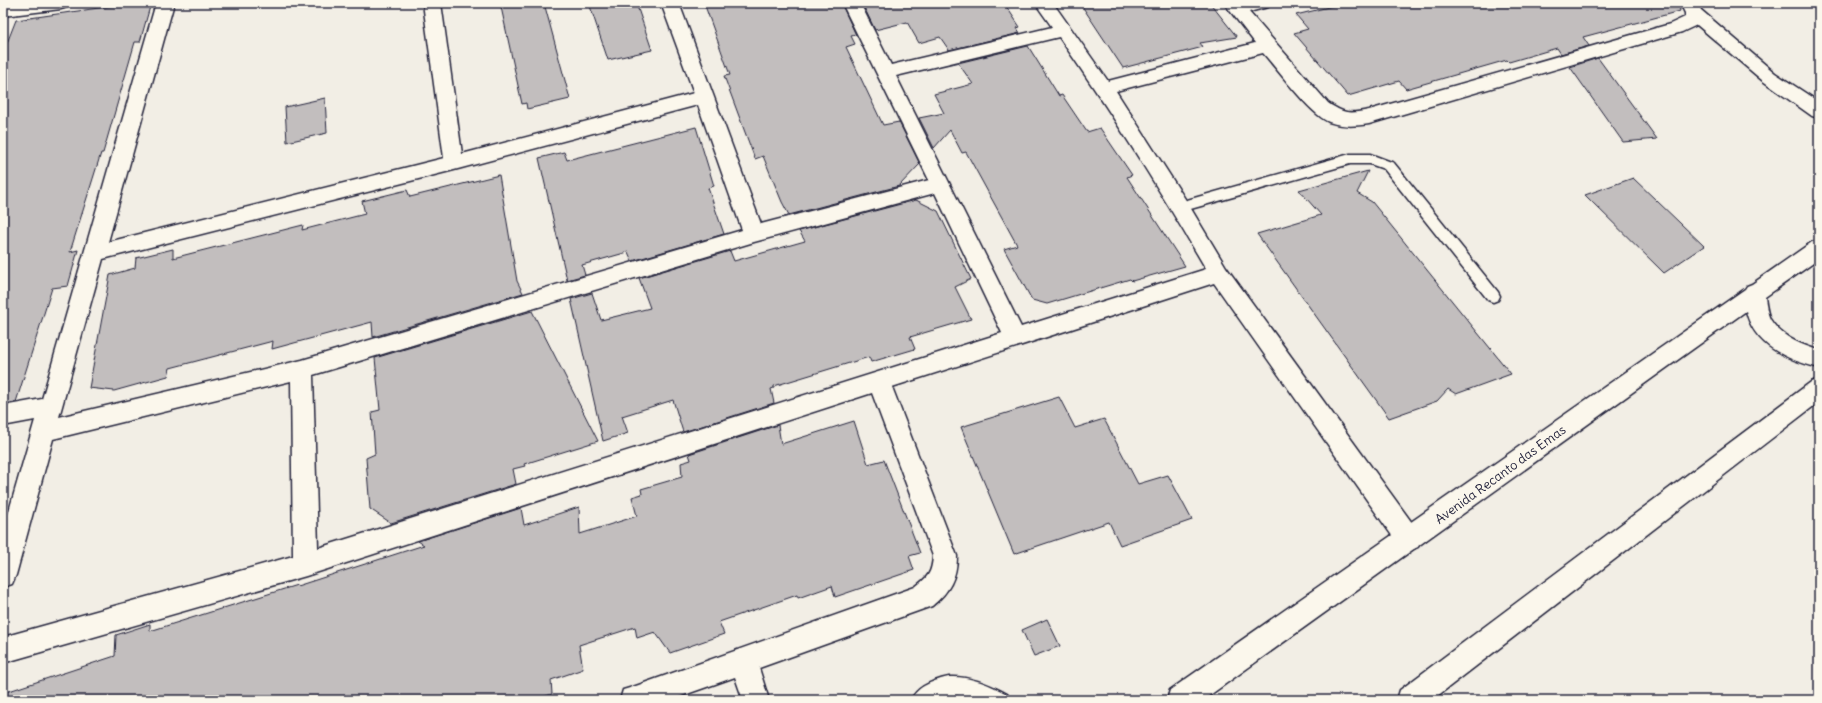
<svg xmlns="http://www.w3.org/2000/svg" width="1822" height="703" font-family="Delius,sans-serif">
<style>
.building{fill:#c2bebe;stroke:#22223b}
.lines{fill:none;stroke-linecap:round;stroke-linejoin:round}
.lane-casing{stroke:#22223b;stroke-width:3}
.street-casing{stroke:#22223b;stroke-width:3}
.secondary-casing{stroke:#22223b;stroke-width:3}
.lane{fill:#fbf7ec;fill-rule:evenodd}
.street{fill:#fbf7ec;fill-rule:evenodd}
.secondary{fill:#fbf7ec;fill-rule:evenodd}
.labels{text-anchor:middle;stroke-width:3;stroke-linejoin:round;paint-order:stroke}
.street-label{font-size:13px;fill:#22223b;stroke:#fbf7ec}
</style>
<rect width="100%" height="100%" fill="#f2eee5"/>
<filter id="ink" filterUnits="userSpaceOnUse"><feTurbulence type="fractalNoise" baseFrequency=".025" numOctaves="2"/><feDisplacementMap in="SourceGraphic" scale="8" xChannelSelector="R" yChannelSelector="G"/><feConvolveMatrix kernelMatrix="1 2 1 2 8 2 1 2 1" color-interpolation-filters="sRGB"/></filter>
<g filter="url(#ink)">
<g class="building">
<path d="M133,3H151L140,42H135L103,153H101L70,252L78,250L68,286L52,288L16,402L3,404V53L16,20Z"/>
<path d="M507,3H544L570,99L527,109L526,103L522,104L501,7L508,6Z"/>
<path d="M589,3H636L652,50L608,60Z"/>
<path d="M704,3H841L856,35L851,36L855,44L846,47L883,125L899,122L920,164L899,186L789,215L782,202L763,156L755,159L724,76L730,75Z"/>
<path d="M862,3H1004L1020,27L1017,28L1020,33L949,50L940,37L919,43L907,22L875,30Z"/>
<path d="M1080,3H1210L1237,37L1200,43L1203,47L1123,68Z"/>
<path d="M1345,3H1679L1680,11L1583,37L1589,46L1561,54L1557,48L1509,62L1507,60L1406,89L1399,81L1348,96L1294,33L1308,29L1296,15Z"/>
<path d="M1028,46L1059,96L1062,95L1087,132L1100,128L1132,175L1127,177L1185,266L1132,281L1130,279L1047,304L1032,300L1004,249L1017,245L966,152L962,153L950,130L934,148L919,118L944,113L934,94L973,84L958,63Z"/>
<path d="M1598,58L1657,139L1623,142L1570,67Z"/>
<path d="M325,98L327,133L287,142L285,107Z"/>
<path d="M696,127L714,186L708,188L724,234L632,261L628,252L582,265L585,275L567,280L539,158L564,152L567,160Z"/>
<path d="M1368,171L1357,193L1372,202L1511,374L1456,394L1448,389L1437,401L1389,418L1257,234L1321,215L1299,190Z"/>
<path d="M499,175L517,281L523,293L373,337L372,322L272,349L273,341L170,368L168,376L114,391L89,388L110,275L135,268L136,258L173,249V258L303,225L302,230L365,214L362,201L407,190L410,197Z"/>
<path d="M1633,178L1704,246L1664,273L1585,195Z"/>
<path d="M916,200L938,211L971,279L955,287L971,319L910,337L915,349L871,362L869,357L774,386V388L771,389L774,403L683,432L673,400L622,416L628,433L603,441L571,299L592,293L601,320L650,308L639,278L730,251L734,261L805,241L799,231Z"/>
<path d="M532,311L598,441L524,464L525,466L513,469L516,484L391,523L370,509L366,458L375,454L372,412L380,410L375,358Z"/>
<path d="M1059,397L1075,428L1104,419L1138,484L1168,475L1192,520L1120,545L1109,522L1014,554L961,427Z"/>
<path d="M854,421L868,464L884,460L920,553L909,556L914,570L835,597L832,586L798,598L797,595L719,622L724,634L670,653L655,632L637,638L635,627L579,645L583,669L551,680L552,694L534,700H3V693L115,656L116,635L150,624V631L297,585V586L424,545L418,541L521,508L524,525L579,507L580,534L637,516L632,497L642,494L641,489L682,477L681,463L691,460L689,454L778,425L781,444Z"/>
<path d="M1047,619L1060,646L1034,656L1022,630Z"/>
</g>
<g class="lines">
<defs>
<g id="lane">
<path d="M1350,154H1370L1394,163L1498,292L1500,296L1498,300L1493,302L1488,300L1384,169L1370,164H1350L1180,212L1175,211L1173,207L1175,203L1180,202Z"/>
<path d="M949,677C970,676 989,684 1007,694L1010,700H981L956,695L942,697L936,700H911C917,686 935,680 949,677Z"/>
</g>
<g id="street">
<path d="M14,3H70L67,7L61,9L3,16V4Z"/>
<path d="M156,3H174L108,242L444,158L423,3H441L462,154L694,93L661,3H679L761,224L929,180L842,3H860L891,65L1052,27L1035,3H1053L1108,81L1255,43L1224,3H1271L1268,7L1249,12L1328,103C1344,114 1350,114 1369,110L1670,24L1685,17V13L1680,3H1698L1701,10L1775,73L1819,102V118L1812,116L1763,81L1697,25L1682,32L1369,124C1355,126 1343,127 1329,122C1310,114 1278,70 1263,53L1116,91L1187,202L1226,267L1418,531L1421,539L1418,547L1409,551L1400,547L1214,283L892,387L957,556C957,578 949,592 932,606L759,668L769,700H743L735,677L670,700H620L623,690L633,687L915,587C928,577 932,573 933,556L872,393L306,576L3,663V637L293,556L291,381L53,439L16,575L12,584L3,587V532L35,420L3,426V406L42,399ZM1059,37C1111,112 1160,190 1206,269L1021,327L896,76ZM698,105L742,230L302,360L59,417L103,259L454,170ZM935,193L1002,333L318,548L313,375L754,242Z"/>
</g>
<g id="secondary">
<path d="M1819,240V259L1765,297C1766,304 1767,313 1770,319C1780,336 1801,345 1819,350V368C1788,360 1754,346 1746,311L1203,700H1167L1170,690L1745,289L1747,286L1752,284L1812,242Z"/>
<path d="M1819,379V402L1432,700H1397L1400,690L1811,382Z"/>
</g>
</defs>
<use href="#lane" class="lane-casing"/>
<use href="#street" class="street-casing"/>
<use href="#secondary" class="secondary-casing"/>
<use href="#lane" class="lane"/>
<use href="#street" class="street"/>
<use href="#secondary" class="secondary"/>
</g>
</g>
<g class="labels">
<g class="street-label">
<text transform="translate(1500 474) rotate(-36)" y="5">Avenida Recanto das Emas</text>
</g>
</g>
<rect width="1822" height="703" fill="none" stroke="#fbf7ec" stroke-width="16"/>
<rect x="8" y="8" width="1806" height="687" fill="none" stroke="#22223b" stroke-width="1.5" filter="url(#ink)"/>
</svg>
